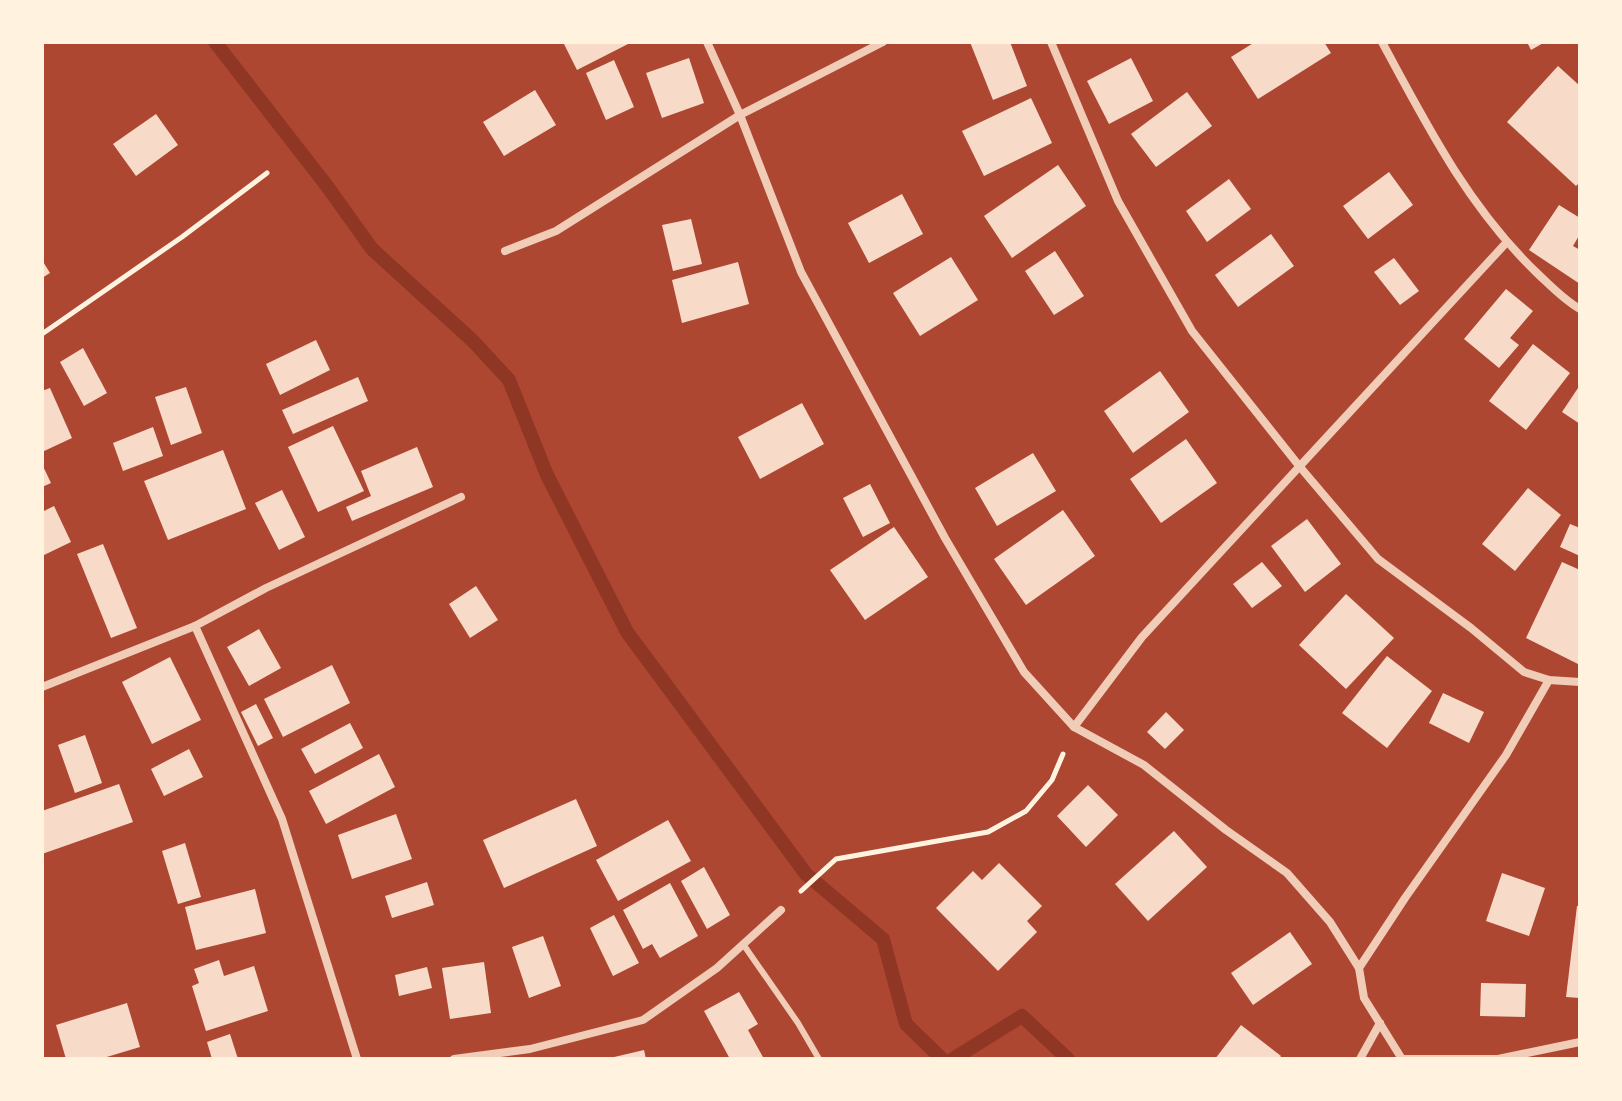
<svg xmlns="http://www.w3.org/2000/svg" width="1622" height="1101" font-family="'Roboto Serif',serif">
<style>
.green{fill:#ae4732}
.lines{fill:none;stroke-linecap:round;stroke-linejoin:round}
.stream{stroke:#8f3625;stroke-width:14}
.building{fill:#f7dbc8}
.path{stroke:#fff3e0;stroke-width:5}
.service{stroke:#f1ccb7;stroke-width:6}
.minor{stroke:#f1ccb7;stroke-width:8}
</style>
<rect width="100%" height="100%" fill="#c8553d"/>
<rect class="green" x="42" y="42" width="1538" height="1017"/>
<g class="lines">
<g class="stream">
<path d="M215,42L327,186L372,249L473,341L509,380L547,475L627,632L806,874L883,939L906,1024L942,1059"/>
<path d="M953,1059L1022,1016L1068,1059"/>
</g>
</g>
<g class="building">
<path d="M563,42H632L577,70Z"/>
<path d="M970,42H1010L1027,86L993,100Z"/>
<path d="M1255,42H1324L1331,53L1258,99L1231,57Z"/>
<path d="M1527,42H1545L1531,50Z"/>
<path d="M689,58L704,103L662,118L646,73Z"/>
<path d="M1131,58L1153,101L1109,124L1087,81Z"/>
<path d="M614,60L634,107L606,120L586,73Z"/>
<path d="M1558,66L1580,86V182L1576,186L1507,122Z"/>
<path d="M535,90L556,125L504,156L483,122Z"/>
<path d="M1187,92L1212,126L1156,167L1131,134Z"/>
<path d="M1031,98L1052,143L984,176L962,131Z"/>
<path d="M156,114L178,145L136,176L113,144Z"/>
<path d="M1058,165L1086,206L1012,258L984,216Z"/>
<path d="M1389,172L1413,205L1368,239L1343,206Z"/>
<path d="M1229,179L1251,209L1207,242L1186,211Z"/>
<path d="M902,194L923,234L869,263L848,223Z"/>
<path d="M1559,205L1580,218V234L1573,246L1580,250V284L1529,250Z"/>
<path d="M691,219L702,264L673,271L662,225Z"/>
<path d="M1271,234L1294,266L1238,307L1215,275Z"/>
<path d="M1055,251L1084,296L1054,315L1025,271Z"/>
<path d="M951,257L978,300L920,336L893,293Z"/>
<path d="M1394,258L1419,291L1400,305L1374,272Z"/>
<path d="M42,260L50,273L42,278Z"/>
<path d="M738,262L749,304L682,323L672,280Z"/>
<path d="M1506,289L1533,311L1510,338L1519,345L1499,368L1464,339Z"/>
<path d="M316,340L330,370L280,395L266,364Z"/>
<path d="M1533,344L1570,373L1526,430L1489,401Z"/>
<path d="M83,348L107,393L84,406L60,362Z"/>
<path d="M1160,371L1189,412L1133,453L1104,411Z"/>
<path d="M358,377L368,401L293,434L282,410Z"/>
<path d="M1580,385V424L1562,412Z"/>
<path d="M186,387L202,433L171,445L155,397Z"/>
<path d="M50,388L72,438L42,452V391Z"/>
<path d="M802,403L824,444L760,479L738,437Z"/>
<path d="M333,426L364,491L318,512L288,447Z"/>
<path d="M153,427L163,456L123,471L113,443Z"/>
<path d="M1186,439L1217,483L1161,523L1130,479Z"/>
<path d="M417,447L433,487L352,521L346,507L371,496L361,471Z"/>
<path d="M223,450L246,509L168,540L144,481Z"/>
<path d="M1033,453L1056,491L997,526L975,488Z"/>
<path d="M42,464L51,483L42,487Z"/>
<path d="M870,484L890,523L863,537L843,498Z"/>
<path d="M1528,488L1561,515L1515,571L1482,544Z"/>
<path d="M282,490L305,537L279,550L255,503Z"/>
<path d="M54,506L71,542L42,556V512Z"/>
<path d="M1063,510L1095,556L1026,605L994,559Z"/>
<path d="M1307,519L1341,564L1305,592L1271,546Z"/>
<path d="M1570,524L1580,528V556L1560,547Z"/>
<path d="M894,527L928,577L865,620L830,570Z"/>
<path d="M103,544L137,628L111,638L77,554Z"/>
<path d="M1262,562L1282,586L1252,608L1233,584Z"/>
<path d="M1562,562L1580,570V665L1526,638Z"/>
<path d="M476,586L498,620L470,638L449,604Z"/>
<path d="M1346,594L1394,638L1346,689L1299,645Z"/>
<path d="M259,629L281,668L249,686L227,647Z"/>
<path d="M1387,656L1432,691L1387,748L1342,713Z"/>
<path d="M170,657L201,720L152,744L122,682Z"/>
<path d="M332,665L350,703L283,737L264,699Z"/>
<path d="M1443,693L1484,712L1469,743L1429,723Z"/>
<path d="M256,704L273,738L258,746L241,712Z"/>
<path d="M1166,712L1184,730L1165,749L1147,732Z"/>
<path d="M350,723L363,748L315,774L301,749Z"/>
<path d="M85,735L102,783L75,793L58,745Z"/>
<path d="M189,749L203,777L164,796L151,769Z"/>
<path d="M379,754L395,787L326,824L309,791Z"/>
<path d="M119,784L133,822L42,854V811Z"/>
<path d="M1088,785L1118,815L1086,847L1057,816Z"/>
<path d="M576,799L597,846L504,888L483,840Z"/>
<path d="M396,814L412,859L352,879L338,835Z"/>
<path d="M668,820L691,861L618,901L596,860Z"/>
<path d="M1174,831L1207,867L1148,921L1115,884Z"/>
<path d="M185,843L201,897L178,904L162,851Z"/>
<path d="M999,863L1042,906L1027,921L1037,932L998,971L936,908L973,871L982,880Z"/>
<path d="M704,867L730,915L707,929L681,881Z"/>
<path d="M1502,873L1545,888L1529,936L1486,921Z"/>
<path d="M427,882L434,905L392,918L385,896Z"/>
<path d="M670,883L698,936L660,958L652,944L643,949L623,910Z"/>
<path d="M255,889L266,933L196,950L185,907Z"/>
<path d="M1577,906H1580V998L1566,997Z"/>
<path d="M614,915L639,963L613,976L590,928Z"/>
<path d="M1290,932L1312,964L1253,1005L1231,973Z"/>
<path d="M543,936L561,986L529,998L512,947Z"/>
<path d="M219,960L224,976L254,966L268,1011L206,1031L192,986L199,983L194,969Z"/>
<path d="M484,962L491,1013L450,1019L442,968Z"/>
<path d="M427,967L432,988L399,996L395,975Z"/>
<path d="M1481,983L1526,984L1525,1017L1480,1016Z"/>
<path d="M739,992L758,1024L748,1030L764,1059H730L704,1011Z"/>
<path d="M127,1003L140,1047L100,1059H66L56,1025Z"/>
<path d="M1241,1025L1281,1056L1279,1059H1215Z"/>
<path d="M230,1034L238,1059H212L207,1042Z"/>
<path d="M644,1050L646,1059H610V1058Z"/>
</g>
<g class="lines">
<g class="path">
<path d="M42,334L182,237L267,173"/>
<path d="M801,891L836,859L988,832L1026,811L1052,780L1063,754"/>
</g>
<path class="service" d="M743,944L798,1023L819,1059"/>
<g class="minor">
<path d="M707,42L740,115L801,272L945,538L1024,672L1074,727L1144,765L1226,830L1287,873L1330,922L1359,968L1364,998L1402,1059"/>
<path d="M1051,42L1118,201L1192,331L1300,467L1378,559L1471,628L1524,672L1549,680L1580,682"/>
<path d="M1382,42C1427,126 1469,208 1538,274C1552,287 1564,300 1580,309"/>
<path d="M505,251L556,231L740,115L883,42"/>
<path d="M195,626L282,819L357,1059"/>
<path d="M42,687L195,626L266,588L461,497"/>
<path d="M1074,727L1142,637L1506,243"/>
<path d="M1359,968L1405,898L1506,755L1549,680"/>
<path d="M454,1059L530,1049L643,1020L717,968L781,910"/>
<path d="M1360,1059L1380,1023"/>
<path d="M1402,1059H1498L1580,1042"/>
</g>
</g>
<rect width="1622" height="1101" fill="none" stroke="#fff3e0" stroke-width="88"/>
</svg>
